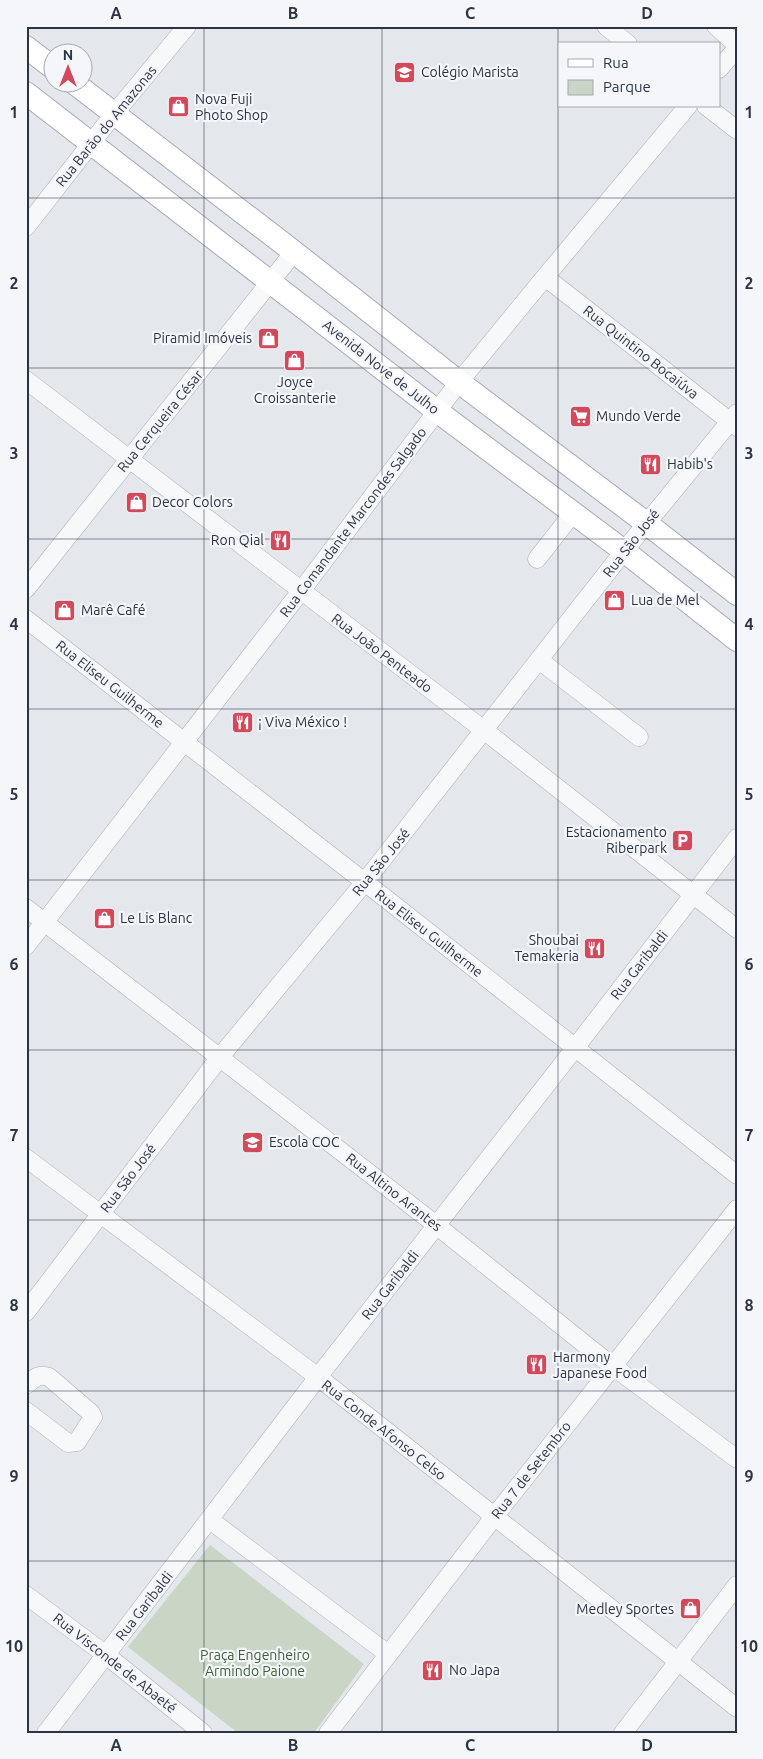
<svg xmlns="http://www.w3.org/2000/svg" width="763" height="1759" font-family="Ubuntu,sans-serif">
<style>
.green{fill:#c9d6c5}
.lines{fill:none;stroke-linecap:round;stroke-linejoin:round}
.minor-casing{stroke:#a9aeb7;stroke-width:19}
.major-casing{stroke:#a3abb8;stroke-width:24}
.minor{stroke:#f7f8fa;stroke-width:18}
.major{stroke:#fff;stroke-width:22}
.grid{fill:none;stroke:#2b3445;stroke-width:1;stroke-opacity:0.55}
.labels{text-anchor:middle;stroke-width:4.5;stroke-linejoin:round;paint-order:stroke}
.poi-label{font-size:14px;fill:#2b3445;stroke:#f4f6f9;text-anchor:start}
.street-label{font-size:14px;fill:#2b3445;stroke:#f4f6f9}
.park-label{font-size:14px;fill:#3f6138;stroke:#f4f6f9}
.neatline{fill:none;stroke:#2b3445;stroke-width:2}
.grid-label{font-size:16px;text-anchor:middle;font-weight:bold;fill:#2b3445}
</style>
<rect width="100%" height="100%" fill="#e4e7ec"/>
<path class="green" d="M210,1545L364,1664L314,1733H238L128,1647Z"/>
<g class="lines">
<defs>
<g id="minor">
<path d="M606,26L628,44"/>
<path d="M716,26L737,45"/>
<path d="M719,69L737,48"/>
<path d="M706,106L737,130"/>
<path d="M26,227L114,114L187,26"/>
<path d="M545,277L737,427"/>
<path d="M26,380L485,731L737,929"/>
<path d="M537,559L573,513"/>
<path d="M26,589L294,252"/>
<path d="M26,619L380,894L737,1175"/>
<path d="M539,660L639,737"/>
<path d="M26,908L426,1217L602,1358L737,1459"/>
<path d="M26,946L301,591L459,382L545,277L688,106"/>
<path d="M26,1158L318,1377L737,1708"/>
<path d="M26,1312L220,1057L364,883L624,551L737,413"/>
<path d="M26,1385C34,1379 38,1373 49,1377L91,1413L93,1417L77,1442L68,1443L26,1411"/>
<path d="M210,1520L388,1654"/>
<path d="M26,1595L106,1655L203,1733"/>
<path d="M46,1733L318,1377L575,1048L737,838"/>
<path d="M328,1733L494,1517L737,1209"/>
<path d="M623,1733L737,1585"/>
</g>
<g id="major">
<path d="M26,47L52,67"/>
<path d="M73,82L294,252L459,382L646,523L737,594"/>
<path d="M26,93L437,411L624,551L737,640"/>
</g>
</defs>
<use href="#minor" class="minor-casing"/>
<use href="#major" class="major-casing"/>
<use href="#minor" class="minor"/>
<use href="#major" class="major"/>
</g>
<path class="grid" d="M204,26V1733M382,26V1733M558,26V1733M26,198H737M26,368H737M26,539H737M26,709H737M26,880H737M26,1050H737M26,1220H737M26,1391H737M26,1561H737"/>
<defs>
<symbol id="school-square" viewBox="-11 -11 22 22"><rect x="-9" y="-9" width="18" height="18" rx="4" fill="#d1495b" stroke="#f4f6f9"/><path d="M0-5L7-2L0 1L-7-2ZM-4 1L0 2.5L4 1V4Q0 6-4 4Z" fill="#fff"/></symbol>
<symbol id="shop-square" viewBox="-11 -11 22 22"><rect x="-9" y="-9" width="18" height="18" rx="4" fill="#d1495b" stroke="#f4f6f9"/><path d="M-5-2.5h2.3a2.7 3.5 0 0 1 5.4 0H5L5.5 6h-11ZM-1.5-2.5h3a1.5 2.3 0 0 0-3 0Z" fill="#fff"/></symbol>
<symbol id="supermarket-square" viewBox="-11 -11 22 22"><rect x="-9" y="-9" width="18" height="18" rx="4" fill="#d1495b" stroke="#f4f6f9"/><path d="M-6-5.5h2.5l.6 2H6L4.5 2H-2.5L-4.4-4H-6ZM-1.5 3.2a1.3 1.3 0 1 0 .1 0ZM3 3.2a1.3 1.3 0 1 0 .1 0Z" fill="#fff"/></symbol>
<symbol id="restaurant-square" viewBox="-11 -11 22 22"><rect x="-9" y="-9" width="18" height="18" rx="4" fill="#d1495b" stroke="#f4f6f9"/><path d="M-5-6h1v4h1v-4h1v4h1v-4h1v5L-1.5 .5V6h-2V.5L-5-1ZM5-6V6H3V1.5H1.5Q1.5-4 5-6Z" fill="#fff"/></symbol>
<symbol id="parking-square" viewBox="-11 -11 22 22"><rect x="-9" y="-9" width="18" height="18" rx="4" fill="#d1495b" stroke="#f4f6f9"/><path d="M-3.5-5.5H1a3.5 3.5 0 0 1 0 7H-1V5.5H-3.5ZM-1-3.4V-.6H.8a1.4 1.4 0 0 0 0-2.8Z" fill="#fff"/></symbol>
</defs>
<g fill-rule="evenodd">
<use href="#school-square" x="392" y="60" width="25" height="25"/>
<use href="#shop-square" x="166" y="94" width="25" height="25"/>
<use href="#shop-square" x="256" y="326" width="25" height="25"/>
<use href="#shop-square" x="282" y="348" width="25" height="25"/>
<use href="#supermarket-square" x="568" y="404" width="25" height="25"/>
<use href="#restaurant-square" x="638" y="452" width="25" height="25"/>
<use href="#shop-square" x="124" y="490" width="25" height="25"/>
<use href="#restaurant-square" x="268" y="528" width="25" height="25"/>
<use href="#shop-square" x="602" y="588" width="25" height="25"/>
<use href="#shop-square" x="52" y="598" width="25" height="25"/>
<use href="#restaurant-square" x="230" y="710" width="25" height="25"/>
<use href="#parking-square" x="670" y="828" width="25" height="25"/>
<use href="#shop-square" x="92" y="906" width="25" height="25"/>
<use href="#restaurant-square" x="582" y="936" width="25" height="25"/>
<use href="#school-square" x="240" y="1130" width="25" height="25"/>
<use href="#restaurant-square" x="524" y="1352" width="25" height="25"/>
<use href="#shop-square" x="678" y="1596" width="25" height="25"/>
<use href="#restaurant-square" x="420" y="1658" width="25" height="25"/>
</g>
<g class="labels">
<g class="poi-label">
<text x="421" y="77">Colégio Marista</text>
<text x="195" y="104">Nova Fuji<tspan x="195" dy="16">Photo Shop</tspan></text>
<text x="252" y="343" text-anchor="end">Piramid Imóveis</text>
<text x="295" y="387" text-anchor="middle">Joyce<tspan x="295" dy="16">Croissanterie</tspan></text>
<text x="596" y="421">Mundo Verde</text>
<text x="667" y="469">Habib's</text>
<text x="152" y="507">Decor Colors</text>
<text x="264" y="545" text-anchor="end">Ron Qial</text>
<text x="631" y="605">Lua de Mel</text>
<text x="81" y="615">Marê Café</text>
<text x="258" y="727">¡ Viva México !</text>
<text x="667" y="837" text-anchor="end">Estacionamento<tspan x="667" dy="16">Riberpark</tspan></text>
<text x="120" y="923">Le Lis Blanc</text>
<text x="579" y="945" text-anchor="end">Shoubai<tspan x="579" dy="16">Temakeria</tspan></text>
<text x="269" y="1147">Escola COC</text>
<text x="553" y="1362">Harmony<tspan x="553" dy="16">Japanese Food</tspan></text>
<text x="674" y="1614" text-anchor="end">Medley Sportes</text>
<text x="449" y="1675">No Japa</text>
</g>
<g class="street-label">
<text transform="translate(106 126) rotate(-51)" y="5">Rua Barão do Amazonas</text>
<text transform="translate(641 352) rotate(38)" y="5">Rua Quintino Bocaiúva</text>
<text transform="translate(381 367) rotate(38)" y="5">Avenida Nove de Julho</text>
<text transform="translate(160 421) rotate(-51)" y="5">Rua Cerqueira César</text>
<text transform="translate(353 522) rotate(-53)" y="5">Rua Comandante Marcondes Salgado</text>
<text transform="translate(631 543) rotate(-52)" y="5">Rua São José</text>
<text transform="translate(382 653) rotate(37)" y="5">Rua João Penteado</text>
<text transform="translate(110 684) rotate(38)" y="5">Rua Eliseu Guilherme</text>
<text transform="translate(381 862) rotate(-51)" y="5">Rua São José</text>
<text transform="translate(429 933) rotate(38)" y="5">Rua Eliseu Guilherme</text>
<text transform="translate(639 965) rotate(-52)" y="5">Rua Garibaldi</text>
<text transform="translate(128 1178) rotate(-53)" y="5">Rua São José</text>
<text transform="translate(394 1192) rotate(38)" y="5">Rua Altino Arantes</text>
<text transform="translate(390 1285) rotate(-52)" y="5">Rua Garibaldi</text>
<text transform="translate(384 1430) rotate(38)" y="5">Rua Conde Afonso Celso</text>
<text transform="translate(531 1470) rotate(-52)" y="5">Rua 7 de Setembro</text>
<text transform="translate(144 1606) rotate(-52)" y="5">Rua Garibaldi</text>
<text transform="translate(115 1663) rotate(38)" y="5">Rua Visconde de Abaeté</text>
</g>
<g class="park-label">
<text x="255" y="1660">Praça Engenheiro<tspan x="255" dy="16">Armindo Paione</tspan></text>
</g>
</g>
<rect width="763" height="1759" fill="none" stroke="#f4f6f9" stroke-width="55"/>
<rect x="558" y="42" width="162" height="65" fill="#f4f6f9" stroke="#a4a8b1"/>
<rect x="568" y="59" width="25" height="8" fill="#ffffff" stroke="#a4a8b1"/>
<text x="603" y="68" font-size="15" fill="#2b3445">Rua</text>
<rect x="568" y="80" width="25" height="15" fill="#c9d6c5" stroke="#a4a8b1"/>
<text x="603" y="92" font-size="15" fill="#2b3445">Parque</text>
<g transform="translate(68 68)"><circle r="24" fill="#f4f6f9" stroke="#a4a8b1"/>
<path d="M0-4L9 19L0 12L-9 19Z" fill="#d1495b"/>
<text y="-8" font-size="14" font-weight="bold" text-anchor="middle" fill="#2b3445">N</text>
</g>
<rect x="28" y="28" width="708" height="1704" class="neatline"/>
<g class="grid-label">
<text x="116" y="19">A</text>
<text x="293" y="19">B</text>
<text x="470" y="19">C</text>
<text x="647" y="19">D</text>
<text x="14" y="118">1</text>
<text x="749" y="118">1</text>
<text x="14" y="289">2</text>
<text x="749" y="289">2</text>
<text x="14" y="459">3</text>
<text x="749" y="459">3</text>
<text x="14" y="630">4</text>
<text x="749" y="630">4</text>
<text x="14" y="800">5</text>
<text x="749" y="800">5</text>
<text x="14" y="970">6</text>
<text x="749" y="970">6</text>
<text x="14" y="1141">7</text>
<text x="749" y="1141">7</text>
<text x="14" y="1311">8</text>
<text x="749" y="1311">8</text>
<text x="14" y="1482">9</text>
<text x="749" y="1482">9</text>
<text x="14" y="1652">10</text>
<text x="749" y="1652">10</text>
<text x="116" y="1751">A</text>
<text x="293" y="1751">B</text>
<text x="470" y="1751">C</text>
<text x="647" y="1751">D</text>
</g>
</svg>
